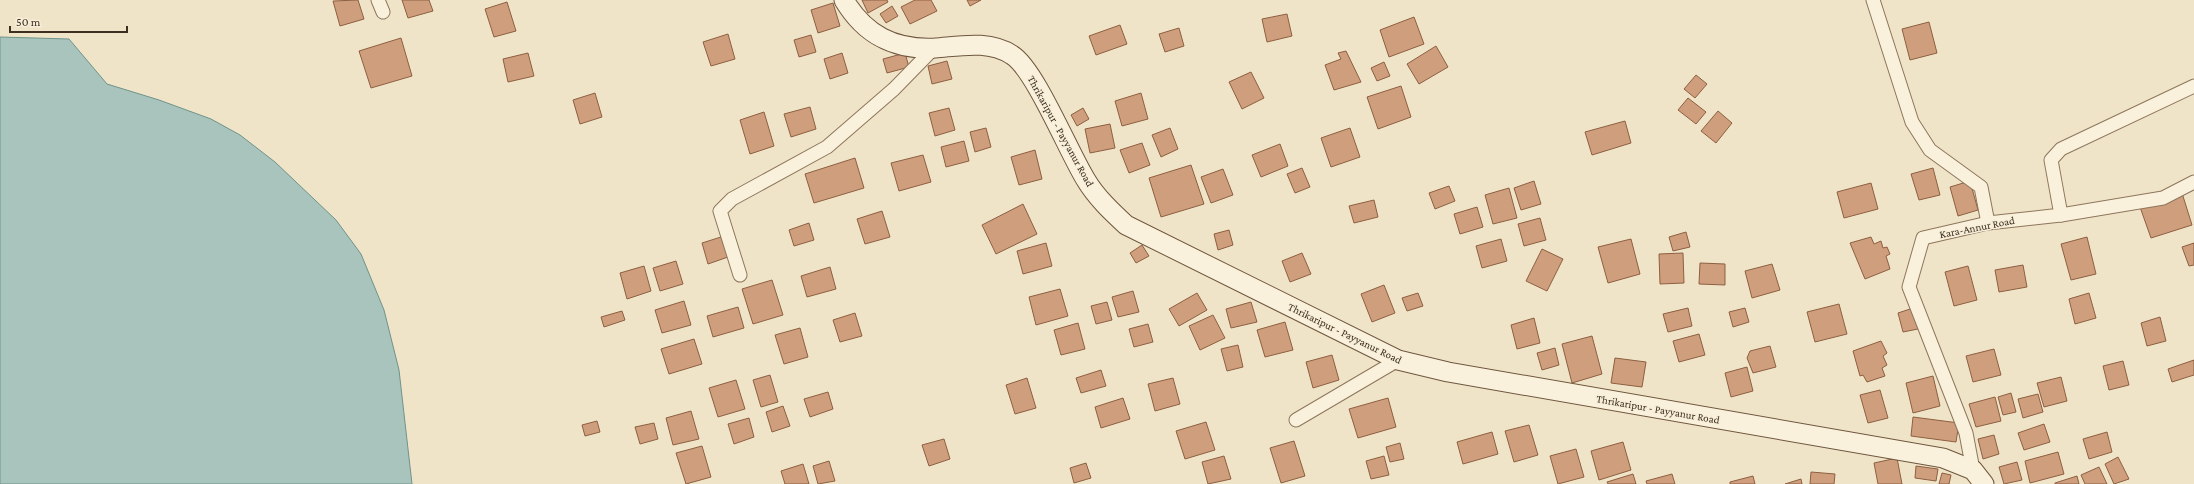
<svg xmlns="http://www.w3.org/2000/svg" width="2194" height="484" font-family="'Crimson Pro',serif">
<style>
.water{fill:#a9c4bc;stroke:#6f938a}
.building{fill:#cf9f7d;stroke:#8d5f41}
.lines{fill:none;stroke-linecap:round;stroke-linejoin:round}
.street-casing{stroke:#8d765c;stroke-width:15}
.secondary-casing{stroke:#6f573f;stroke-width:21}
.street{stroke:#faf1dc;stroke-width:13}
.secondary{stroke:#faf1dc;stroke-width:19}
.labels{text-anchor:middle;stroke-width:3;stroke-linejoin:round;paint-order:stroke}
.street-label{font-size:11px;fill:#3d2e20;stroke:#f7eed8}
</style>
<rect width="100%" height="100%" fill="#f0e4c8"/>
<path class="water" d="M0,37L69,39L107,84L159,100L211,119L240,135L275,162L336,220L361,254L384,310L399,370L412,484H0Z"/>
<g class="building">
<path d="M358,0L364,19L340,26L333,1Z"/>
<path d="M402,0H429L433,11L408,18Z"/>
<path d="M862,0H887L888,2L868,13Z"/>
<path d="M915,0H931L937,11L910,24L901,7Z"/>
<path d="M967,0H981L970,6Z"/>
<path d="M507,2L516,31L494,37L485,9Z"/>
<path d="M833,3L840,26L818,33L811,10Z"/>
<path d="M892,6L898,16L886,23L880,14Z"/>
<path d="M1287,14L1292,36L1267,42L1262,19Z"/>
<path d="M1414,17L1424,44L1389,57L1380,30Z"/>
<path d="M1929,22L1937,53L1910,60L1902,29Z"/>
<path d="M1120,25L1127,44L1096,55L1089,36Z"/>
<path d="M1179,28L1184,46L1165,52L1159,34Z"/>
<path d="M728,34L735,59L711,66L703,42Z"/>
<path d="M811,35L816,52L799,57L794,40Z"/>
<path d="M401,38L412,76L371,88L359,51Z"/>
<path d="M1436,46L1448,67L1419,84L1407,64Z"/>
<path d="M1346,51L1361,82L1334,90L1325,65L1341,59L1338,53Z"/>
<path d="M528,53L534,76L508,82L503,59Z"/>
<path d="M842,53L848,73L830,79L824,59Z"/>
<path d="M905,53L909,67L887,73L883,59Z"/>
<path d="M947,61L952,79L932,84L928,66Z"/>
<path d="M1384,62L1390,76L1377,81L1371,68Z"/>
<path d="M1251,72L1264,98L1242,109L1229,82Z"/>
<path d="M1696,75L1707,84L1695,98L1684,89Z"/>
<path d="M1401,86L1411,117L1378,129L1367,97Z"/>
<path d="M595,93L602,117L580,124L573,100Z"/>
<path d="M1141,93L1148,119L1122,126L1115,101Z"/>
<path d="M1688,98L1706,112L1696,124L1678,110Z"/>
<path d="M810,107L816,129L791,137L784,114Z"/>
<path d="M949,108L955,130L935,136L929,113Z"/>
<path d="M1083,108L1089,119L1077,126L1071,115Z"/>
<path d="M1718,111L1732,123L1716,143L1701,131Z"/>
<path d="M764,112L774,146L750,154L740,120Z"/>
<path d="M1625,121L1631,143L1592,155L1585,132Z"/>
<path d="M1110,124L1115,148L1090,153L1085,129Z"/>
<path d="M986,128L991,147L975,152L970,132Z"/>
<path d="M1170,128L1178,149L1161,157L1152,135Z"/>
<path d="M1350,128L1360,157L1331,167L1321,138Z"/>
<path d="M964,141L969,161L946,167L941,147Z"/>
<path d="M1142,143L1150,165L1129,173L1120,150Z"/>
<path d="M1280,144L1288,166L1261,177L1252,155Z"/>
<path d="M1035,150L1042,179L1019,185L1011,157Z"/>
<path d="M923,155L931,182L899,191L891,163Z"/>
<path d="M855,158L864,188L814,203L805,174Z"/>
<path d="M1191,165L1204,204L1161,217L1149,178Z"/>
<path d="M1302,168L1310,187L1295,193L1287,174Z"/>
<path d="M1933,168L1940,195L1919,200L1911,174Z"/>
<path d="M1223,169L1233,195L1211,203L1201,177Z"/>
<path d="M1534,181L1541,204L1521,210L1514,188Z"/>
<path d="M1970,181L1978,210L1958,216L1950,187Z"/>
<path d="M1871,183L1878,209L1844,218L1837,192Z"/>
<path d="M1449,186L1455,201L1435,209L1429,193Z"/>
<path d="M1509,188L1517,218L1493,224L1485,195Z"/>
<path d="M2182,193L2192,225L2151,238L2140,207Z"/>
<path d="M1374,200L1378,217L1354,223L1349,206Z"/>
<path d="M1023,204L1037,234L996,254L982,225Z"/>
<path d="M1477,207L1483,227L1460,234L1454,214Z"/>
<path d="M882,211L890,237L865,244L857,219Z"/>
<path d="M1540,218L1546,240L1524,246L1518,224Z"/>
<path d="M809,223L814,240L794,246L789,230Z"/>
<path d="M1229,230L1233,245L1218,250L1214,234Z"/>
<path d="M1686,232L1690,247L1673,251L1669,237Z"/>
<path d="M721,237L728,257L708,264L702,243Z"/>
<path d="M1871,237L1874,244L1881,241L1883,248L1887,247L1890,254L1886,256L1890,269L1865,279L1850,243Z"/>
<path d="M2087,237L2096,274L2071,280L2061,244Z"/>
<path d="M1501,239L1507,261L1482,268L1476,246Z"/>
<path d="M1631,239L1640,274L1608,283L1598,247Z"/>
<path d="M1046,243L1052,266L1023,274L1017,251Z"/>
<path d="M2194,243V265L2189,266L2182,247Z"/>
<path d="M1142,245L1149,256L1136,263L1130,253Z"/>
<path d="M1542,249L1563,259L1547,291L1526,281Z"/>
<path d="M1302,253L1311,274L1290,282L1282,261Z"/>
<path d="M1683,253L1684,283L1660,284L1659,254Z"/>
<path d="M676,261L683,284L660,291L653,268Z"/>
<path d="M1700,263L1725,264V285L1699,284Z"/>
<path d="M1772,264L1780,290L1752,298L1745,271Z"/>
<path d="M2023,265L2027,287L1999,292L1995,270Z"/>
<path d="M644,266L651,291L627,299L620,273Z"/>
<path d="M1968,266L1977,300L1954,306L1945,272Z"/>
<path d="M830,267L836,289L807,297L801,276Z"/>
<path d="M772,280L783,315L753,324L742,289Z"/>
<path d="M1384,285L1395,313L1372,322L1361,294Z"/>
<path d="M1060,289L1068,316L1036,325L1029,297Z"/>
<path d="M1133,291L1139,312L1118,317L1112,297Z"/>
<path d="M1197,293L1207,310L1179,326L1169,309Z"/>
<path d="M1418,293L1423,306L1407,311L1402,298Z"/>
<path d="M2089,293L2096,318L2075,324L2069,299Z"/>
<path d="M684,301L691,325L662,333L655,310Z"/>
<path d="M1107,302L1112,320L1096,324L1091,306Z"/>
<path d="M1251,302L1257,322L1231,328L1226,309Z"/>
<path d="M1839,304L1847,334L1815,342L1807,312Z"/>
<path d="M738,307L744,328L713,337L707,316Z"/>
<path d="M1688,308L1692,326L1668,332L1663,314Z"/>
<path d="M1745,308L1749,322L1733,327L1729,312Z"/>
<path d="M1913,308L1918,329L1903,332L1898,313Z"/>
<path d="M622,311L625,320L604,327L601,317Z"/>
<path d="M855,313L862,336L840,342L833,320Z"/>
<path d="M1213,315L1225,338L1200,350L1189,326Z"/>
<path d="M2160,317L2166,341L2147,346L2141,323Z"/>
<path d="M1534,318L1540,343L1517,349L1511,325Z"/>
<path d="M1285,322L1293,350L1265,357L1257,330Z"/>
<path d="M1078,323L1085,349L1061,355L1054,330Z"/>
<path d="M1148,324L1153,342L1134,347L1129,329Z"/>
<path d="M800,328L808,357L784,364L775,335Z"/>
<path d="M1699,334L1705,355L1679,362L1673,341Z"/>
<path d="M1592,336L1602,374L1572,383L1562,344Z"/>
<path d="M694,339L702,364L669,374L661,349Z"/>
<path d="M1881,341L1887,353L1883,356L1887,365L1882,368L1885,376L1867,382L1863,375L1860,376L1853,351Z"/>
<path d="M1238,345L1243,367L1227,371L1221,349Z"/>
<path d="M1770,346L1776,367L1753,373L1747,358L1750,351Z"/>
<path d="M1555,348L1559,365L1542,370L1537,353Z"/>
<path d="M1994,349L2001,375L1973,382L1966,356Z"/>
<path d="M1332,355L1339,380L1313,388L1306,362Z"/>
<path d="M1615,358L1646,362L1642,387L1611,383Z"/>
<path d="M2194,360V375L2172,382L2168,369Z"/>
<path d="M2123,361L2129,385L2109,390L2103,366Z"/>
<path d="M1747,367L1753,391L1731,397L1725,373Z"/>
<path d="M1101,370L1106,386L1081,393L1076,378Z"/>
<path d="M770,375L778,402L761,407L753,380Z"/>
<path d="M1933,376L1940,406L1913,413L1906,383Z"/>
<path d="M2061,377L2067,401L2044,407L2037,383Z"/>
<path d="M1027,378L1036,408L1015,414L1006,385Z"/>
<path d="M1173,378L1180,404L1155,411L1148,384Z"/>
<path d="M736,380L745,409L718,417L709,388Z"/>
<path d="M1880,390L1888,418L1868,423L1860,395Z"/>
<path d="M828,392L833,409L810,417L804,399Z"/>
<path d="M2011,393L2016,412L2003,415L1998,397Z"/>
<path d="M2038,394L2043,412L2023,418L2018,399Z"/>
<path d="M1995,397L2001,421L1976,427L1969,404Z"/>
<path d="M1123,398L1130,419L1101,428L1095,407Z"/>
<path d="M1388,398L1396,427L1358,438L1349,409Z"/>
<path d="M783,406L790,426L772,432L766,412Z"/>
<path d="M691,411L699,439L673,445L666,418Z"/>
<path d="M1913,417L1959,423L1956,442L1911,436Z"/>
<path d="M749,418L754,437L734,444L728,424Z"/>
<path d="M597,421L600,432L585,436L582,425Z"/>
<path d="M1206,422L1215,450L1185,459L1176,431Z"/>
<path d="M654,423L658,439L640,444L635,427Z"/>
<path d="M2044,424L2050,442L2024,450L2018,433Z"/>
<path d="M1529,425L1538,455L1514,462L1505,431Z"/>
<path d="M1492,432L1498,454L1463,464L1457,442Z"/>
<path d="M2107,432L2112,452L2089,459L2083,439Z"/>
<path d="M1994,435L1999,454L1983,459L1978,439Z"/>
<path d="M944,439L950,459L929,466L922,445Z"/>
<path d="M1294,441L1305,476L1281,483L1270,448Z"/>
<path d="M1623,442L1631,470L1599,480L1591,451Z"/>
<path d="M1400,443L1404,459L1390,462L1386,447Z"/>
<path d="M702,446L711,477L686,484L676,453Z"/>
<path d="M1576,449L1584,477L1558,484L1550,456Z"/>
<path d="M2058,452L2064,474L2030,483L2025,461Z"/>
<path d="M1224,456L1231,479L1208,484L1202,462Z"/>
<path d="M1384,456L1389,475L1371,479L1366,461Z"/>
<path d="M2118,457L2129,479L2114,484L2105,464Z"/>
<path d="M1897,458L1902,484H1878L1874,463Z"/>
<path d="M829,461L835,481L818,484L813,466Z"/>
<path d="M2017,462L2022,480L2004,484L1999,467Z"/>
<path d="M1086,463L1091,478L1074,483L1070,468Z"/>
<path d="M803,464L809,484H785L781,471Z"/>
<path d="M1916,466L1938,469L1936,481L1915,478Z"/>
<path d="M2099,467L2107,484H2085L2081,475Z"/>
<path d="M1811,472L1835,474L1834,484H1810Z"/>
<path d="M1942,473L1951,475L1949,484H1939Z"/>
<path d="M1633,474L1636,484H1608L1607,482Z"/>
<path d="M1672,474L1675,484H1647L1646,481Z"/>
<path d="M1753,476L1755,484H1730V482Z"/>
<path d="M2077,476L2079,484H2055V483Z"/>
<path d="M1801,479L1802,484H1785Z"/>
</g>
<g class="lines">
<defs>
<g id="street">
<path d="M378,0L383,12"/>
<path d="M1873,0L1912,122L1930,150L1981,187L1988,223"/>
<path d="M2061,215L2163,198L2194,182"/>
<path d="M740,275L720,211L732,199L827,147L894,89L934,48"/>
<path d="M1296,420L1398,360"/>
<path d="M1973,470L1966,433L1909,287L1923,238L1988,223L2061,215L2051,160L2061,149L2194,86"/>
</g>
<path id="secondary" d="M844,0C865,35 894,50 935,48C961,46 989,40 1012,55C1035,69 1069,153 1086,180C1096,197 1112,212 1126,225L1398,360L1448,372L1943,458L1973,470L1984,484"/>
</defs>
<use href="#street" class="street-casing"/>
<use href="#secondary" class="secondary-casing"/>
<use href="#street" class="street"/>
<use href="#secondary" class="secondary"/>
</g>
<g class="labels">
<g class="street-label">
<text transform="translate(1061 131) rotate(61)" y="4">Thrikaripur - Payyanur Road</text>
<text transform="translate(1977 227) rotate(-11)" y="4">Kara-Annur Road</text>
<text transform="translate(1345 333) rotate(26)" y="4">Thrikaripur - Payyanur Road</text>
<text transform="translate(1658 409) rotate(10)" y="4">Thrikaripur - Payyanur Road</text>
</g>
</g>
<path d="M10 26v6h117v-6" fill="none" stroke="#3d2e20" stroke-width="2"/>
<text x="16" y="26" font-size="12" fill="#3d2e20" stroke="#f7eed8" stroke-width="3" paint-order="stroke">50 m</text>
</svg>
